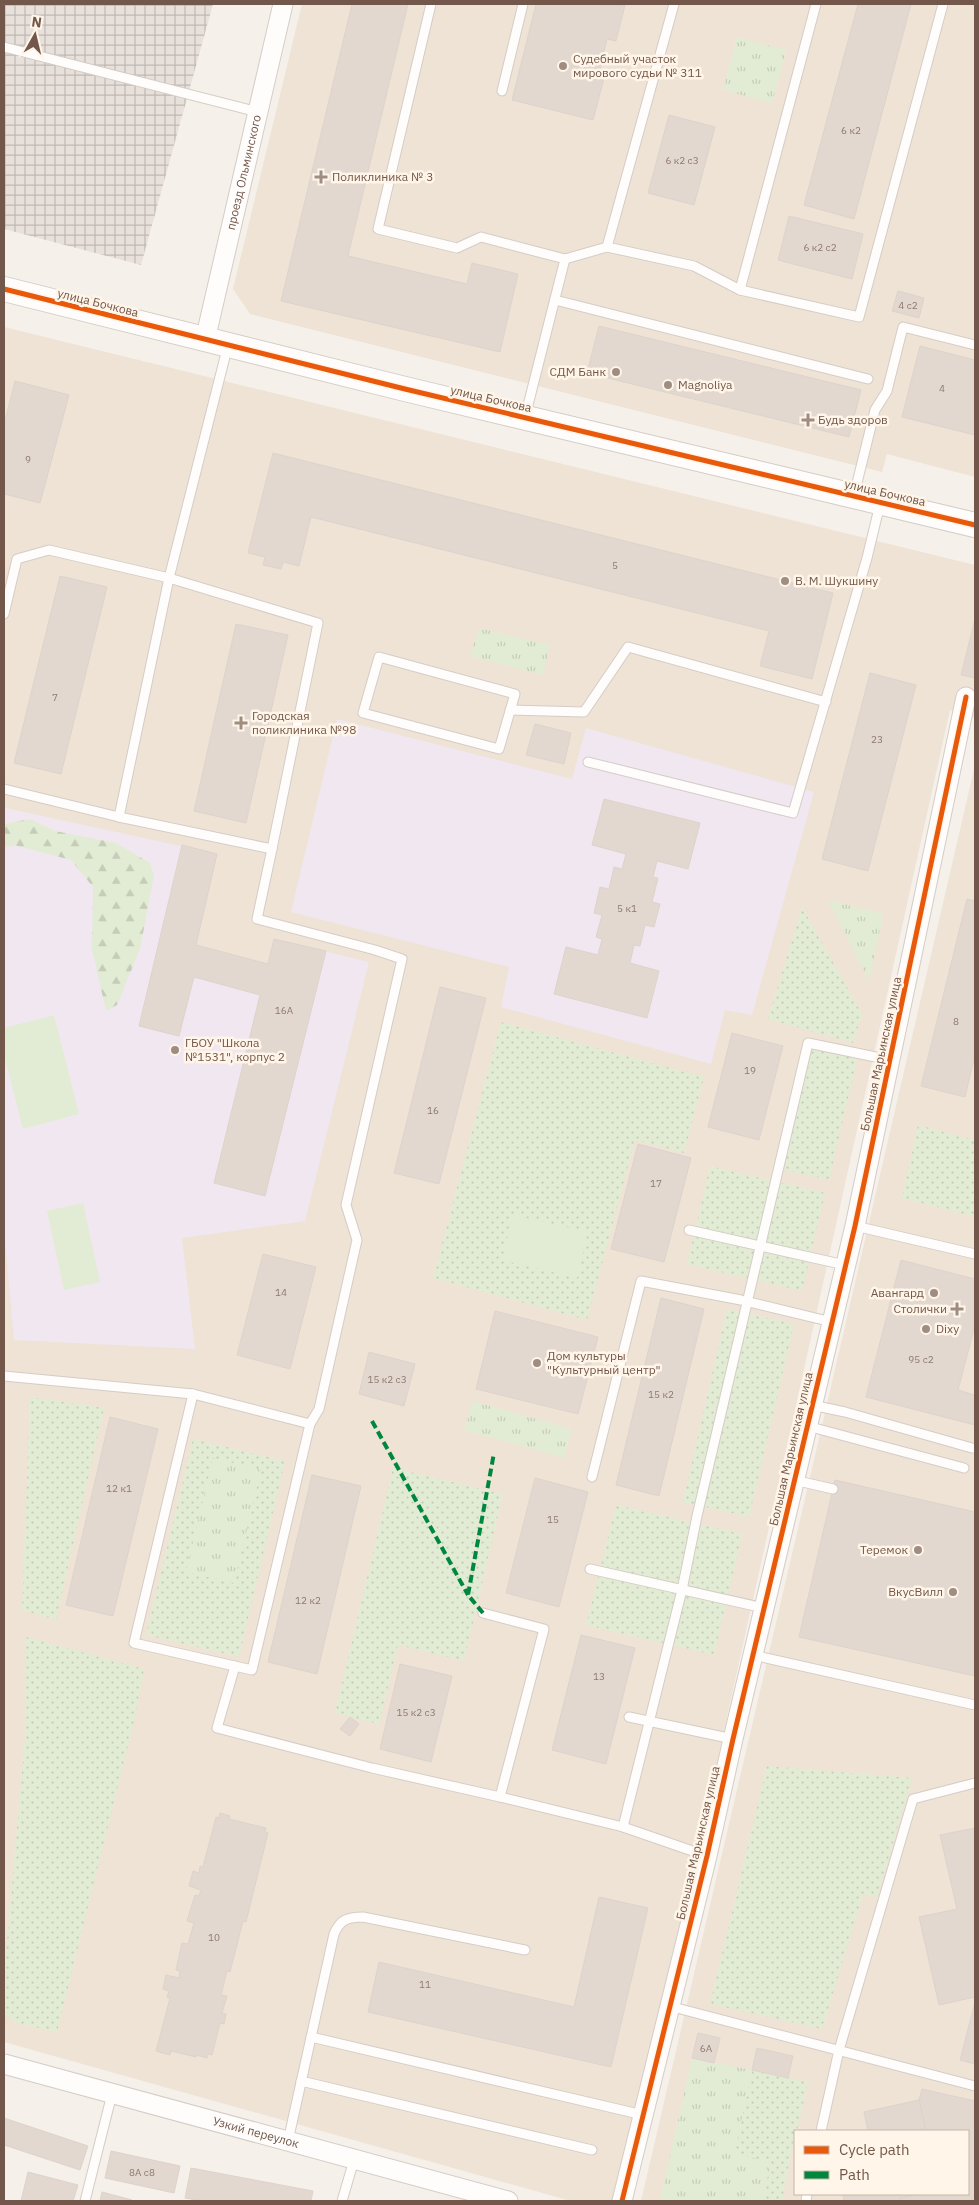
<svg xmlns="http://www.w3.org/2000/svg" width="979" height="2205" font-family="'IBM Plex Sans',sans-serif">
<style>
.residential{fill:#efe3d6;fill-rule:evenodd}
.industrial{fill:url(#industrial-grid)}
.education{fill:#f1e7f1}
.grass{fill:url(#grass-dots)}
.forest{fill:url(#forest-firs)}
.park{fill:url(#park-tufts)}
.garden{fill:#e2ecd4}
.building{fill:#e2d8d0;stroke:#ded3cb}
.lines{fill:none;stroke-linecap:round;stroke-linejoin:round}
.service-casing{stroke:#d4ccc6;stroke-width:11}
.minor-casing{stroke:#d4ccc6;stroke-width:21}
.tertiary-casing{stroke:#d4ccc6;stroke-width:26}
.service{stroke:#fefdfc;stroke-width:9}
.minor{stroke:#fefdfc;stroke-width:19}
.tertiary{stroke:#fefdfc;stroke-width:24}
.quiet{stroke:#00873e;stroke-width:4;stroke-dasharray:8 4;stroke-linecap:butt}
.cycleway-casing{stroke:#fff5e9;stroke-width:8}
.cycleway{stroke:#e8590c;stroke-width:5}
.poi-dot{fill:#a08d82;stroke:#fff5e9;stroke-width:2}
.labels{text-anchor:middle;stroke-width:5;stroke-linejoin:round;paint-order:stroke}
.number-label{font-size:10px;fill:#90796e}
.poi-label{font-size:12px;fill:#73574a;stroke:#fff5e9;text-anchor:start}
.street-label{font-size:12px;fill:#73574a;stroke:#fff5e9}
</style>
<defs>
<pattern id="industrial-grid" width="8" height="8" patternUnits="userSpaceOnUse" patternTransform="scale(1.25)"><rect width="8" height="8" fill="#e8e0da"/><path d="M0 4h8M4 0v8" fill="none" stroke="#c0b8b3"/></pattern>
<pattern id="grass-dots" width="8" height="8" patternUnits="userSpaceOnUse" patternTransform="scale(1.25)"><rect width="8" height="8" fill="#e2ecd4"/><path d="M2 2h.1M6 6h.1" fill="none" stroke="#c5ccb8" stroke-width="1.8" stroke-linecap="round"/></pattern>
<pattern id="forest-firs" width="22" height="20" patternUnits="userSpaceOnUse" patternTransform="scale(1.25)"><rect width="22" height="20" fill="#e2ecd4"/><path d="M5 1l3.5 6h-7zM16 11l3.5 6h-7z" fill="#c5ccb8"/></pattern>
<pattern id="park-tufts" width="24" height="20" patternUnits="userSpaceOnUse" patternTransform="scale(1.25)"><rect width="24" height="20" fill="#e2ecd4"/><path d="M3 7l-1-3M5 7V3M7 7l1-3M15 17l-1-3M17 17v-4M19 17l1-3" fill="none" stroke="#c5ccb8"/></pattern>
</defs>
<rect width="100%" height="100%" fill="#f5f0e9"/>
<g class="residential">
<path d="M302,4H975V477L887,454L882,472L250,314L233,289Z"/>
<path d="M4,327L975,565V718L950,710L620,2200L571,2201L4,2042Z"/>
<path d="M975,765V2201H641L814,1460ZM795,2131H968V2194H795Z"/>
</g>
<path class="industrial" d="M4,4H213L141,265L4,229Z"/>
<g class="education">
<path d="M337,719L572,779L586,728L814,792L752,1015L725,1010L711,1064L501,1007L509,967L291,912Z"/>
<path d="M6,808L217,854L196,945L268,964L274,939L369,962L305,1221L182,1238L195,1349L14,1340L4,1229V809Z"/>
</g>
<g class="grass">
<path d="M802,907L862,1014L853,1043L768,1019Z"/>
<path d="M501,1022L704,1077L684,1153L635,1140L587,1320L433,1278Z"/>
<path d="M810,1044L858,1055L829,1180L781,1169Z"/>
<path d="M918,1125L975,1140V1217L902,1198Z"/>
<path d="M710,1166L825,1193L802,1291L687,1264Z"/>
<path d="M727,1309L794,1324L749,1517L683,1502Z"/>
<path d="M30,1397L104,1408L56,1620L22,1610Z"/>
<path d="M193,1439L285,1461L239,1657L146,1635Z"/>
<path d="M393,1468L503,1494L464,1661L398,1645L379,1724L335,1713Z"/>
<path d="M616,1505L742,1534L714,1655L586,1625Z"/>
<path d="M26,1637L144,1669L134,1721L57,2032L17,2023L4,2014V1976L25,1738Z"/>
<path d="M767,1766L912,1778L877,1897L863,1894L822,2029L710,2004Z"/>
<path d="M752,2070L808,2082L797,2131H795L782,2201H762L771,2162L734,2154Z"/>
</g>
<path class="forest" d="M30,819L55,831L116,843L150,863L154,875L140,949L117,1005L106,1011L92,949L93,887L71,860L14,845L4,848V824Z"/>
<g class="park">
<path d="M737,37L786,50L772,103L723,90Z"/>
<path d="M479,628L550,645L543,675L470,656Z"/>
<path d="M828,900L883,914L869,981Z"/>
<path d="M473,1401L572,1429L564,1458L464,1430Z"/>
<path d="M213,1458L261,1470L234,1583L186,1572Z"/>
<path d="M692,2058L752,2070L734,2154L771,2161L762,2201H660Z"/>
</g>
<g class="garden">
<path d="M54,1015L79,1114L23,1129L4,1055V1028Z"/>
<path d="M83,1203L100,1282L64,1290L47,1211Z"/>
<path d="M513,1215L588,1232L577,1278L502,1260Z"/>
</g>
<g class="building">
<path d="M352,4H408L348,256L467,284L472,263L518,274L500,352L281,301Z"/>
<path d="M536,4L625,5L616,41L607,39L598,76L604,78L593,120L512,100Z"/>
<path d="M858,4H911L854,219L804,205Z"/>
<path d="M669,115L715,127L694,205L648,193Z"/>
<path d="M789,216L863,234L852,279L778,260Z"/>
<path d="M898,291L924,298L919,318L892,311Z"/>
<path d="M599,326L861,390L849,437L587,373Z"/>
<path d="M920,346L975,360V435L902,417Z"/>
<path d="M15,381L69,395L40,503L4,494V425Z"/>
<path d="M273,453L833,593L812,679L760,666L769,631L311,517L299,566L283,562L281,569L263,565L265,557L248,553Z"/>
<path d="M60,576L107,587L61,774L14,763Z"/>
<path d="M975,619V678L961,675Z"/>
<path d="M236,624L288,635L246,823L194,811Z"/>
<path d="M870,673L916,685L868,871L822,859Z"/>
<path d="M535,724L571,733L564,764L526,755Z"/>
<path d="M604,799L700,823L688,869L657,861L653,877L658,878L652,902L660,904L654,927L645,925L640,946L634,945L630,963L659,971L647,1018L554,994L566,947L598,955L602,939L596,937L602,915L594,913L600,887L609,889L614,867L622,869L626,854L592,845Z"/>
<path d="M182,845L217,854L196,945L268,964L274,939L326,951L265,1196L214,1183L260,995L194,977L179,1036L139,1026Z"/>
<path d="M967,899L975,901V1055L965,1097L921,1086Z"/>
<path d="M440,987L486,998L439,1184L394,1173Z"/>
<path d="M732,1033L783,1046L759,1140L708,1127Z"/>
<path d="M638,1144L691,1158L664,1262L611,1249Z"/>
<path d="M263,1254L316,1267L290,1369L237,1355Z"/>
<path d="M901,1260L975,1279V1325L958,1390L975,1395V1425L866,1397Z"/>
<path d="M661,1298L704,1309L659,1496L616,1485Z"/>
<path d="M495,1311L598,1337L578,1414L476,1389Z"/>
<path d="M369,1352L415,1364L404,1406L359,1394Z"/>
<path d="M110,1417L158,1429L113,1616L66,1605Z"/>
<path d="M312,1475L361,1486L317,1674L268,1662Z"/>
<path d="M535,1478L588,1492L559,1607L506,1593Z"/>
<path d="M835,1480L975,1512V1676L799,1637Z"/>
<path d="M581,1635L635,1648L606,1764L552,1750Z"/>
<path d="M400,1664L452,1676L431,1762L380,1749Z"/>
<path d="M350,1717L359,1724L350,1736L340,1729Z"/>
<path d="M220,1813L230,1816L229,1819L266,1828L265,1832L268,1833L246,1922L243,1921L230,1972L227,1971L221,1995L227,1996L222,2013L226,2014L224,2024L220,2023L212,2055L208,2054L207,2058L196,2055V2057L171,2051L170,2055L156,2051L170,1998L167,1997L169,1991L163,1989L166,1975L179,1978L180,1971L176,1970L182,1943L188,1944L194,1923L187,1921L195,1895L199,1896L201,1890L189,1886L193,1871L199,1873L200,1866L203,1867L216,1817L219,1818Z"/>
<path d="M975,1828V1997L939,2005L919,1917L957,1909L940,1835Z"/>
<path d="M599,1897L648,1908L611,2067L368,2012L379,1962L574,2007Z"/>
<path d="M975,2002V2064L960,2060Z"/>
<path d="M698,2033L720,2038L714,2063L692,2058Z"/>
<path d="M757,2048L793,2056L788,2078L752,2070Z"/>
<path d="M922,2089L975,2101V2201H901L900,2198L920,2194H968V2131H926L919,2100Z"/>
<path d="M919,2100L926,2131H868L864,2112Z"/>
<path d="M4,2118L88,2146L80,2170L4,2145Z"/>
<path d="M111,2151L180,2166L174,2193L105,2178Z"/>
<path d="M191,2168L313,2191L311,2201H204L185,2198Z"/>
<path d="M28,2172L78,2185L73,2201H21Z"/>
<path d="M102,2192L132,2200L131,2201H100Z"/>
<path d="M843,2194H920L900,2198L901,2201H844Z"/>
</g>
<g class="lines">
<defs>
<g id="service">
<path d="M431,4L378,229L457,248L481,237L565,259L525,417"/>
<path d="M4,47L258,112"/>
<path d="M502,91L523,4"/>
<path d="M607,247L694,266L740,290L859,317L943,4"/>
<path d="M565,259L607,247L674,4"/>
<path d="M740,290L816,4"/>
<path d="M555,300L868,379"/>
<path d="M854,495L875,410L887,391L903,327L975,345"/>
<path d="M4,614L17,559L49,550L169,578L318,623L272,849L119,817"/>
<path d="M379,657L515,694L499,749L363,713Z"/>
<path d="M510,710L584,712L628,647L826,702"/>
<path d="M588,762L793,813L867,558L880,504"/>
<path d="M4,789L119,817L169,578L228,345"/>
<path d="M855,1226L975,1254"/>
<path d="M689,1230L845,1265"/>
<path d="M4,1376L193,1394L310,1424L319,1409L357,1240L346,1205L402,959L375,950L257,919L272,849"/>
<path d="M193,1394L134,1643L252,1670L310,1424"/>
<path d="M812,1405L845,1412L972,1448"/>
<path d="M807,1426L964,1468"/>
<path d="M592,1477L641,1281L741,1300L832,1322"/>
<path d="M794,1480L833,1489"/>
<path d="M590,1569L764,1608"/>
<path d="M753,1655L975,1705"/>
<path d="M235,1666L217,1728L372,1768L500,1797L544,1629L483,1613"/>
<path d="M629,1717L733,1739"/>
<path d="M500,1797L623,1827L707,1856"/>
<path d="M623,1827L682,1590L697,1516L808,1043L890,1060"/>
<path d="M669,2006L975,2086"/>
<path d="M311,2037L643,2115"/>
<path d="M301,2081L592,2150"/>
<path d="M821,2131L839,2050L913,1799L975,1783"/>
<path d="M288,2141L334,1934C340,1920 347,1917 363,1917L525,1950"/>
<path d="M85,2201L112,2094"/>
<path d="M342,2201L354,2160"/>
<path d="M806,2201L807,2194"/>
</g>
<g id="minor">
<path id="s1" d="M205,340L283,4"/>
<path id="s2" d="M4,2064L508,2201"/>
<path d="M622,2201L707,1856L733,1739L855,1226L966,697"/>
</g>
<path id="tertiary" d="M4,289L405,389L975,525"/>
</defs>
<use href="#service" class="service-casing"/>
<use href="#minor" class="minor-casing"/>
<use href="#tertiary" class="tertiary-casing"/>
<use href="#service" class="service"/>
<use href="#minor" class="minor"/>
<use href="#tertiary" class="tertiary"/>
<g class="quiet">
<path d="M372,1421L468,1595"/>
<path d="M483,1613L468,1595L494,1453"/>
</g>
<defs>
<g id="cycleway">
<path d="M4,289L405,389L975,525"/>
<path d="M622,2201L707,1856L733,1739L855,1226L966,697"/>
</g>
</defs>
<use href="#cycleway" class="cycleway-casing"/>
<use href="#cycleway" class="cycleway"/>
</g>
<g class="poi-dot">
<circle cx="563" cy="66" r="5"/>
<path d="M318.5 169.5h5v5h5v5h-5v5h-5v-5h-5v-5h5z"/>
<circle cx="616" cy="372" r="5"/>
<circle cx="668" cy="385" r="5"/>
<path d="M805.5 412.5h5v5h5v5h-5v5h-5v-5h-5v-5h5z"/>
<circle cx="785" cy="581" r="5"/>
<path d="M238.5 715.5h5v5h5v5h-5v5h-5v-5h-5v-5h5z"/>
<circle cx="175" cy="1050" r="5"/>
<circle cx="934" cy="1293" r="5"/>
<path d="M954.5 1301.5h5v5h5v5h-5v5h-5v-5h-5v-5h5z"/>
<circle cx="926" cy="1329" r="5"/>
<circle cx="537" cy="1363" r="5"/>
<circle cx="918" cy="1550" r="5"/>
<circle cx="953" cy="1592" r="5"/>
</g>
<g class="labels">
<g class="number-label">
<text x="851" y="134">6 к2</text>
<text x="682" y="164">6 к2 с3</text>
<text x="820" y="251">6 к2 с2</text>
<text x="908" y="309">4 с2</text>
<text x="942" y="392">4</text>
<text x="28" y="463">9</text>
<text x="615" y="569">5</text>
<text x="55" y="701">7</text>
<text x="877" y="743">23</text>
<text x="627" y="912">5 к1</text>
<text x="284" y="1014">16А</text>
<text x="956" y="1025">8</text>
<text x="750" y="1074">19</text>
<text x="433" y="1114">16</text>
<text x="656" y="1187">17</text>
<text x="281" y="1296">14</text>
<text x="921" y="1363">95 с2</text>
<text x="387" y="1383">15 к2 с3</text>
<text x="661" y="1398">15 к2</text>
<text x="119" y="1492">12 к1</text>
<text x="553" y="1523">15</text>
<text x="308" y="1604">12 к2</text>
<text x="599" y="1680">13</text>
<text x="416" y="1716">15 к2 с3</text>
<text x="214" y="1941">10</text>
<text x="425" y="1988">11</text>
<text x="706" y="2052">6А</text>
<text x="142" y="2176">8А с8</text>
</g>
<g class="poi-label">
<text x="573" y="63">Судебный участок<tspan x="573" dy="14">мирового судьи № 311</tspan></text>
<text x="332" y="181">Поликлиника № 3</text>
<text x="606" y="376" text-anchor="end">СДМ Банк</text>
<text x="678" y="389">Magnoliya</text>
<text x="818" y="424">Будь здоров</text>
<text x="795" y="585">В. М. Шукшину</text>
<text x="252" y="720">Городская<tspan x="252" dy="14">поликлиника №98</tspan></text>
<text x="185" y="1047">ГБОУ "Школа<tspan x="185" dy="14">№1531", корпус 2</tspan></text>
<text x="924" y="1297" text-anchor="end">Авангард</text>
<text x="947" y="1313" text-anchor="end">Столички</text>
<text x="936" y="1333">Dixy</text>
<text x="547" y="1360">Дом культуры<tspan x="547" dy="14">"Культурный центр"</tspan></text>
<text x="908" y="1554" text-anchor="end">Теремок</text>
<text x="943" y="1596" text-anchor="end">ВкусВилл</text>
</g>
<g class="street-label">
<text dy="4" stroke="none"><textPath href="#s1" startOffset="172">проезд Ольминского</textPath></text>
<text transform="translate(98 303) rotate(14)" y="4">улица Бочкова</text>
<text transform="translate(491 399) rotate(13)" y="4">улица Бочкова</text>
<text transform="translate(885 493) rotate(13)" y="4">улица Бочкова</text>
<text transform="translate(881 1054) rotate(-78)" y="4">Большая Марьинская улица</text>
<text transform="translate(791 1449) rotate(-77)" y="4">Большая Марьинская улица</text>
<text transform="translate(698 1843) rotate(-77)" y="4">Большая Марьинская улица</text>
<text dy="4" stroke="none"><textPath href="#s2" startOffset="261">Узкий переулок</textPath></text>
</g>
</g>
<rect width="979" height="2205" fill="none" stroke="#73574a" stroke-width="10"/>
<rect x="794" y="2130" width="175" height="65" fill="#fff5e9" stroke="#c7b6a9"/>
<rect x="804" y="2146" width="25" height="8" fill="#e8590c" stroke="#c7b6a9"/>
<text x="839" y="2155" font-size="15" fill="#73574a">Cycle path</text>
<rect x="804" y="2171" width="25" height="8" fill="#00873e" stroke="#c7b6a9"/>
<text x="839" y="2180" font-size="15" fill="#73574a">Path</text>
<g transform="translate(35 35) rotate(8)" stroke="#fff5e9" stroke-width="4" paint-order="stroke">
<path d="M0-4L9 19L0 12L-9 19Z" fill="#73574a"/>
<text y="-8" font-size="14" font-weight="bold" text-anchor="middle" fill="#73574a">N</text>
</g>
</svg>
